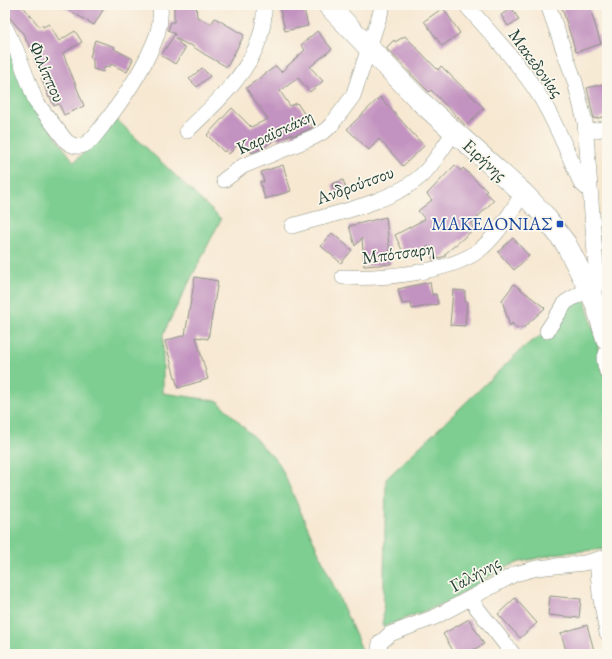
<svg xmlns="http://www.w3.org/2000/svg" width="612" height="659" font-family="'EB Garamond',serif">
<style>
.grass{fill:#7dce90;stroke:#4e8662}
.building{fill:#c293c0}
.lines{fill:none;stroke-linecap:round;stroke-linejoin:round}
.street-casing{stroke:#8b9283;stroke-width:16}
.secondary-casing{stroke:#8b9283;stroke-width:22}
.street{stroke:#fff;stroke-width:15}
.secondary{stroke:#fff;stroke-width:21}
.transit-dot{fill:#1a4fb4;stroke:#fbf7ec;stroke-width:1.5}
.labels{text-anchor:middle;stroke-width:3.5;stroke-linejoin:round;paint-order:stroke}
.street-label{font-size:18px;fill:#1f3d34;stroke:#fbf7ec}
.transit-label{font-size:18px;fill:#164399;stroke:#fbf7ec;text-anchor:end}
</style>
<rect width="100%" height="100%" fill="#fbf7ec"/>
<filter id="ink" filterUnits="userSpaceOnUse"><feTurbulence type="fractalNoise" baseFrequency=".025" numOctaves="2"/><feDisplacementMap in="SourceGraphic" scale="8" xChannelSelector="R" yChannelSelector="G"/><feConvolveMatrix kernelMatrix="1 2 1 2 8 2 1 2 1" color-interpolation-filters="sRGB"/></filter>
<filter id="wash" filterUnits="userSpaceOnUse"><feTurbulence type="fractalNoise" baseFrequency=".012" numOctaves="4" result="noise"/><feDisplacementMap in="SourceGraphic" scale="16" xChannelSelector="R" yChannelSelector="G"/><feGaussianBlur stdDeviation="0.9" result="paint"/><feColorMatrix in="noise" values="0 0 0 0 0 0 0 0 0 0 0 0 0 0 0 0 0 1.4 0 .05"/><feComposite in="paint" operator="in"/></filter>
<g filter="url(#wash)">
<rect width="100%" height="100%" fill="#f7e8d2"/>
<g class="grass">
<path d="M5,42L56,137L74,162L90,147L114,117L221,219L163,334V393L218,401L279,463L364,654H5Z"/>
<path d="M584,297L597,341L601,367L607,378V549L560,553L520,562L501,569L450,601L383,627L386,479L525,346L542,335L564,310Z"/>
</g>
<g id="blocks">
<g class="building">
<path d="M5,5H22L39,26L42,25L43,27L49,24L59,41L75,31L82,42L63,53L84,106L64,115L59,104L54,106L50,97L49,98L41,77L43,76L34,60L37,58L25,38L26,37L5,12Z"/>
<path d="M60,5H106L94,25Z"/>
<path d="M174,5H196L197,17L211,24L215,18L244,35L227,67L204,54L189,44L188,45L175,38L185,49L175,64L161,55L175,34L168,30L171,22H174Z"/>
<path d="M279,5H303L308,26L285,31Z"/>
<path d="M561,5H589L601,44L576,52Z"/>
<path d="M443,8L460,33L442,46L424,21Z"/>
<path d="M512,8L519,20L508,26L501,15Z"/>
<path d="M317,31L332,49L310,67L323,81L310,92L298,78L280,91L290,106L297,103L313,127L293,136L292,134L279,140L277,137L265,147L252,153L241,141L229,154L226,150L224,152L207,135L232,108L251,127L268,119L246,88L276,66L281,72L305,50L301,45Z"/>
<path d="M405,36L438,70L441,66L484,108L466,126L431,90L429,92L422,85L386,48L394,40L395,42Z"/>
<path d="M95,40L115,47L114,49L133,59L127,72L111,64L110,67L105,66L103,72L93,69V59L90,57Z"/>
<path d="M202,68L210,76L197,87L189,79Z"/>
<path d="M607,83V116L594,119L587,88Z"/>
<path d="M380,97L424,146L403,166L379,139L369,150L347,129Z"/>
<path d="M283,165L291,191L265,199L260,181L264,182L261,172Z"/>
<path d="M455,165L461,171L463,168L487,191L485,192L494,200L471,224L474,229L445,254V256L433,260L429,246L412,255L410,251L404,254L395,235L425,219L418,211L432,200L427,194Z"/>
<path d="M343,180L348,194L336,198L332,184Z"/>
<path d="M386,217L391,264L364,266L362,238L355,246L349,226Z"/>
<path d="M332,233L352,250L341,263L321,246Z"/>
<path d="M513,238L529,256L514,270L498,252Z"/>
<path d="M195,277L218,281L208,339L196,337L208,379L178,388L165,341L185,335Z"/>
<path d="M430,282L432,295L436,294L438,304L412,309L411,303L402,304L398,289Z"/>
<path d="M514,284L545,308L522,329L519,327L517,329L512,323L510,327L502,300Z"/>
<path d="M453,290L465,291V302H467L465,326L450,325Z"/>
<path d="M550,596L581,599L579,618L548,615Z"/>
<path d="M515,598L537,623L520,638L498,614Z"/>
<path d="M469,619L484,644L466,654H455L443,634Z"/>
<path d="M587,625L595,654H567L561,633Z"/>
</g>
</g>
</g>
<g filter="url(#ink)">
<use href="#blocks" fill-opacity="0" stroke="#8b9283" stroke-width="1"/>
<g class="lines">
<defs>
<g id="street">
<path d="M466,5C491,34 518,62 539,95C556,122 568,154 581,183L590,191"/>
<path d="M5,27L16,49L36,102L66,141C70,144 74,147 80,146C90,145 98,131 104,124C125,97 145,68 157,35C160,25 161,15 160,5"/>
<path d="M187,131C222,97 267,58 264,5"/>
<path d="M587,132L607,128"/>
<path d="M224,180L243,166L314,137L326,130L332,124L353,96L383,5"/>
<path d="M292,226C331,214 393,203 423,174C435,162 444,146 454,132"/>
<path d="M343,277C380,279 455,273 483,247C500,232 511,212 523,193"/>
<path d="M547,331L566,302L578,295L595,289L596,287L597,280L585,122L575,82L548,5"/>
<path d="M607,352L604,360L607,372"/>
<path d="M597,560L600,594L607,633"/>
<path d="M470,599L513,654"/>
<path d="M380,654L379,649L380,643L390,634L435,617L515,574L537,568L584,563L607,557"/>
</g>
<path id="secondary" d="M328,5L421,102L523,193L544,215L566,244L584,279L596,304L607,340"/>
</defs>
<use href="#street" class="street-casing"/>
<use href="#secondary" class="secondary-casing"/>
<use href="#street" class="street"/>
<use href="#secondary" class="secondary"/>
</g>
</g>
<rect class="transit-dot" x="556" y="220" width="8" height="8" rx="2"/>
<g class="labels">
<g class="street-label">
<text transform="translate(536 63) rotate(54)" y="6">Μακεδονίας</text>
<text transform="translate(47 72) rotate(66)" y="6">Φιλίππου</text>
<text transform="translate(275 132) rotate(-25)" y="6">Καραϊσκάκη</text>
<text transform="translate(485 160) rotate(42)" y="6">Ειρήνης</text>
<text transform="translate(355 185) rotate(-20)" y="6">Ανδρούτσου</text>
<text transform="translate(398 253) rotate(-8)" y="6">Μπότσαρη</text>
<text transform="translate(475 574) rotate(-29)" y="6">Γαλήνης</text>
</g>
<g class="transit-label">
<text x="552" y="230">ΜΑΚΕΔΟΝΙΑΣ</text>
</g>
</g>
<rect width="612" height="659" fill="none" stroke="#fbf7ec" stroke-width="20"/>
</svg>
